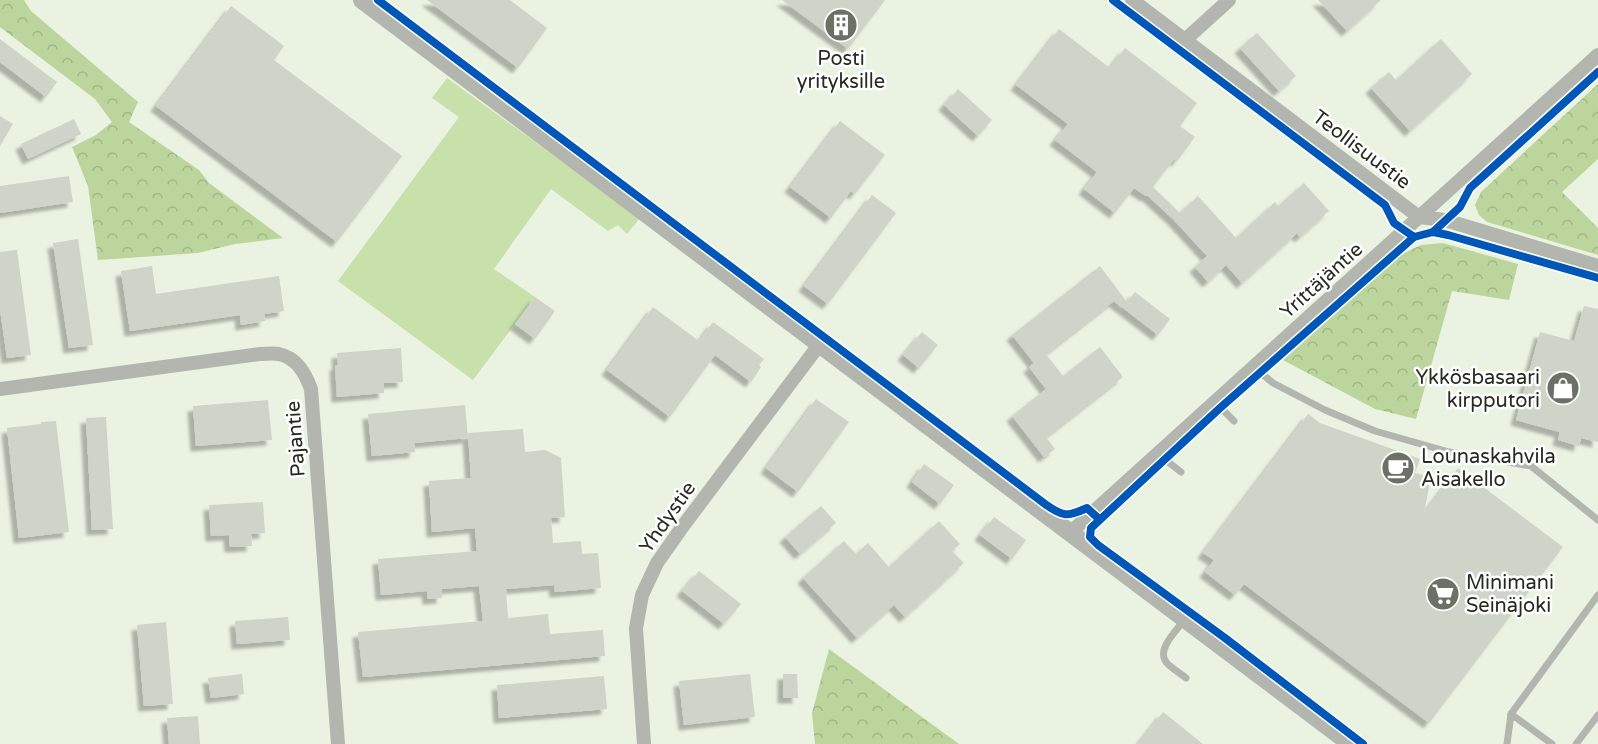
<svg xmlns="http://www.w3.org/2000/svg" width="1598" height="744" font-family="'Varela Round',sans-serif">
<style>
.green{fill:#c8e0aa}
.forest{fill:url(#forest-crowns)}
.building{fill:#ced4c8;filter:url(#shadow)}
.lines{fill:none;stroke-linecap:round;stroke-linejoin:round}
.service{stroke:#b2b6ae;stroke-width:7}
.minor{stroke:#b2b6ae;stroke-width:14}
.tertiary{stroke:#b2b6ae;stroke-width:18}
.cycleway-casing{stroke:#fff;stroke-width:11}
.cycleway{stroke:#0057b8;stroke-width:8}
.labels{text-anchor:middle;stroke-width:5;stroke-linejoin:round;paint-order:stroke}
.poi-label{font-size:20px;fill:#262b20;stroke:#fff;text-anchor:start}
.street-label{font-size:20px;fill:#262b20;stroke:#fff}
</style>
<defs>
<pattern id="forest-crowns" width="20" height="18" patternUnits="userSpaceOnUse" patternTransform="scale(1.5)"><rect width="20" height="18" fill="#bcd59c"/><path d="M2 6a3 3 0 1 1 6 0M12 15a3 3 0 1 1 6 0" fill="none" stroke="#a1b786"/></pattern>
<filter id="shadow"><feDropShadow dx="-5.5" dy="5.5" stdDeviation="1.5" flood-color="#0004"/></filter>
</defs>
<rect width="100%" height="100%" fill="#eaf2e2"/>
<path class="green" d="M447,78L640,218L627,234L618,225L608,231L551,189L494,269L535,297L473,380L338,281L459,117L432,98Z"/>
<g class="forest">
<path d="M0,0H24L31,11L138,102L129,122L199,170L209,183L283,238L235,244L198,253L98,260L88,186L72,147L96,135L112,122L95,99L0,27Z"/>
<path d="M1598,84V159L1562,192L1598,228V255L1487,222L1479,215L1475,205L1481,192Z"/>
<path d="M1443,243L1518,264L1509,300L1452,291L1416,419L1375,409L1283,360L1402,254L1421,245Z"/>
<path d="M829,649L959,744H815L812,713Z"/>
</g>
<g class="building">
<path d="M427,0H510L547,28L518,68Z"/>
<path d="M782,0H885L848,49Z"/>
<path d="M1318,0H1381L1347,31Z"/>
<path d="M231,6L284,46L274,60L402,156L337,242L156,106Z"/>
<path d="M1059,29L1110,68L1125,48L1197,103L1180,126L1195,137L1177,161L1174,159L1153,187L1180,213L1198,196L1236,238L1275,202L1278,206L1304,183L1329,211L1300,237L1297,233L1242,283L1226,265L1208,282L1195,267L1207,256L1173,219L1147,195L1146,196L1134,188L1115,213L1084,189L1097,172L1055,140L1068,124L1016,85Z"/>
<path d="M1257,33L1296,76L1279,91L1240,48Z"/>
<path d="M0,39L57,82L46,97L0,62Z"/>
<path d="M1441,39L1472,74L1410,131L1371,88L1389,72L1396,80Z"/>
<path d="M958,89L992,120L978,136L944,105Z"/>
<path d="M0,116L13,124L0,146Z"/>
<path d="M74,119L81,134L28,159L21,144Z"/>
<path d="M840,121L885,155L855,194L851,191L831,218L790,187Z"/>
<path d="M69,176L73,202L0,213V186Z"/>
<path d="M872,195L896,213L828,304L804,286Z"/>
<path d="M78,239L93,345L69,348L53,243Z"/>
<path d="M17,250L31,355L7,358L0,309V252Z"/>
<path d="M152,266L156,294L279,276L284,311L264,314L265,321L241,325L240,315L130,331L121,271Z"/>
<path d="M1100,266L1127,302L1135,292L1170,319L1158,335L1114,301L1046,354L1063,376L1100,347L1123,377L1046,437L1055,449L1044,457L1012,416L1046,389L1029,367L1034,363L1012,335Z"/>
<path d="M535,297L555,311L535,339L515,324Z"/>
<path d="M1584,306L1598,309V442L1581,438L1579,446L1558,440L1560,432L1516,420L1540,332L1574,341Z"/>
<path d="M653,307L699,341L713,322L764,359L759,365L761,367L751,382L715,355L670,417L607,370Z"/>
<path d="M922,332L938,345L919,368L903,355Z"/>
<path d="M401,348L403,382L384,383V393L337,397L335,365H338L337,353Z"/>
<path d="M816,399L849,422L798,492L766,468Z"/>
<path d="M268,400L272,440L196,446L193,406Z"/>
<path d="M465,405L468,438L414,443L415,452L372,456L368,414Z"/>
<path d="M1308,414L1320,423L1420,459L1415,473L1431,477L1424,513L1458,468L1563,547L1429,723L1244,584L1235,595L1205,572L1214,560L1203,553Z"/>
<path d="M106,417L113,529L92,530L86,418Z"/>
<path d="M56,421L69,532L19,538L7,428L41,424V422Z"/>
<path d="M523,429L525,452L545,450L561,458L565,517L551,518L553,543L581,541L582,554L598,553L601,588L555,592L554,585L506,589L508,618L548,614L550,634L603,630L605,656L363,677L358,632L483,621L479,586L442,589V598L428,599L427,591L381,595L378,559L477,551L475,528L432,532L429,481L471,478L468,433Z"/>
<path d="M924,464L954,485L940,504L912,482Z"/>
<path d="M263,502L265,533L251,534L252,546L230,547L229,535L211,536L209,505Z"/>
<path d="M821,506L836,523L800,554L785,537Z"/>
<path d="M994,517L1026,540L1012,559L980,535Z"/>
<path d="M939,521L960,544L952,551L964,563L905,617L894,605L857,638L803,578L844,541L856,554L868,543L889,567Z"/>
<path d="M699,571L741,604L724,624L682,591Z"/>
<path d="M288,617L290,640L237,644L235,621Z"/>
<path d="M166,622L173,704L144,706L137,625Z"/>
<path d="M242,674L244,694L211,698L208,678Z"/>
<path d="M750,674L755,717L684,725L679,681Z"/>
<path d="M783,674H797L798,698H783Z"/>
<path d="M604,676L607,709L499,718L497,685Z"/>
<path d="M1163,712L1167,715L1203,744H1138Z"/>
<path d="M198,716L200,744H169L167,718Z"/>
</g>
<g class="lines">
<g class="service">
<path d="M1254,367L1273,383L1325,410L1375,431L1449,452L1531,466L1598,520"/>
<path d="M1215,402L1234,421"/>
<path d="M1158,454L1181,472"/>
<path d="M1185,619C1178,629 1156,649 1166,662C1171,668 1180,673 1186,678"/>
<path d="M1507,744L1511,714"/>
<path d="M1552,744L1511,714L1598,595"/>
<path d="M1576,744L1598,715"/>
</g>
<g class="minor">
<path d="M1132,0L1419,217L1445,220L1598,266"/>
<path d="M1185,40L1229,0"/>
<path d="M0,389L260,354C266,354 273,353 279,354C297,358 305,373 311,389L338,744"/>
<path d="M1070,533L1598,55"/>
<path d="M644,744L636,628L642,595L657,563L683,526L819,345"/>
</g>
<path class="tertiary" d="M362,0L1351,744"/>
<defs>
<g id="cycleway">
<path d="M378,0L1045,504C1063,517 1067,517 1087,508L1099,519"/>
<path d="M1113,0L1385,205L1394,223L1414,237L1433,232L1448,235L1598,278"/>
<path d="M1433,232L1460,207L1470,188L1598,72"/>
<path d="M1363,744L1225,638L1098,545L1090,537L1091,528L1220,408L1414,237"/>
</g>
</defs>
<use href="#cycleway" class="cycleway-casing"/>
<use href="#cycleway" class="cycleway"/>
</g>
<defs>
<symbol id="building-disc" viewBox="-11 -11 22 22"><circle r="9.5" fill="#6b7164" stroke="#fff"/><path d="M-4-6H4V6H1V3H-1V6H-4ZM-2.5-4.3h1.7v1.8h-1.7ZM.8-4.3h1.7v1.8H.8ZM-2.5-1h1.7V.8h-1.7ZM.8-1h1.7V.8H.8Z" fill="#fff"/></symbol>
<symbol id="shop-disc" viewBox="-11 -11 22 22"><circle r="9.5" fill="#6b7164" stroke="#fff"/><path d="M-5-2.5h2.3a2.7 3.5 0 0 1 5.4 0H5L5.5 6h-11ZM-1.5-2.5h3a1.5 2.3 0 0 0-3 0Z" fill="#fff"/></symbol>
<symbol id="cafe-disc" viewBox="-11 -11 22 22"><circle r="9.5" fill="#6b7164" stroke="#fff"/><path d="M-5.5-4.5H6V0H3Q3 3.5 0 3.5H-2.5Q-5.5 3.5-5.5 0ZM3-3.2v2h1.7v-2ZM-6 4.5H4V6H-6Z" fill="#fff"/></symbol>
<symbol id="supermarket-disc" viewBox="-11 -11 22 22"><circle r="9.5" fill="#6b7164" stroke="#fff"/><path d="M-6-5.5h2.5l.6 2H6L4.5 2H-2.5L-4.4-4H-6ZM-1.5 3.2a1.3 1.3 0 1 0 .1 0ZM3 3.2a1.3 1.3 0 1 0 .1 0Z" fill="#fff"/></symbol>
</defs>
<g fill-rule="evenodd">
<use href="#building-disc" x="822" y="6" width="38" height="38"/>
<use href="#shop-disc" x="1544" y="369" width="38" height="38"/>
<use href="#cafe-disc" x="1379" y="449" width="38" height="38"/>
<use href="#supermarket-disc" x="1424" y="575" width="38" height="38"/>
</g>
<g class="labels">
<g class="poi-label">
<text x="841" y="65" text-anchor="middle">Posti<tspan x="841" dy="23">yrityksille</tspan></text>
<text x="1540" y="384" text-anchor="end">Ykkösbasaari<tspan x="1540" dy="23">kirpputori</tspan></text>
<text x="1421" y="463">Lounaskahvila<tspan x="1421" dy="23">Aisakello</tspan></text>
<text x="1466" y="589">Minimani<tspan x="1466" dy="23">Seinäjoki</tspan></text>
</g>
<g class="street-label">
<text transform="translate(1362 149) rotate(37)" y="7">Teollisuustie</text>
<text transform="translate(1321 280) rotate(-42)" y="7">Yrittäjäntie</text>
<text transform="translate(295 439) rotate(-94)" y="7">Pajantie</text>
<text transform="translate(667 517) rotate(-55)" y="7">Yhdystie</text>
</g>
</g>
</svg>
